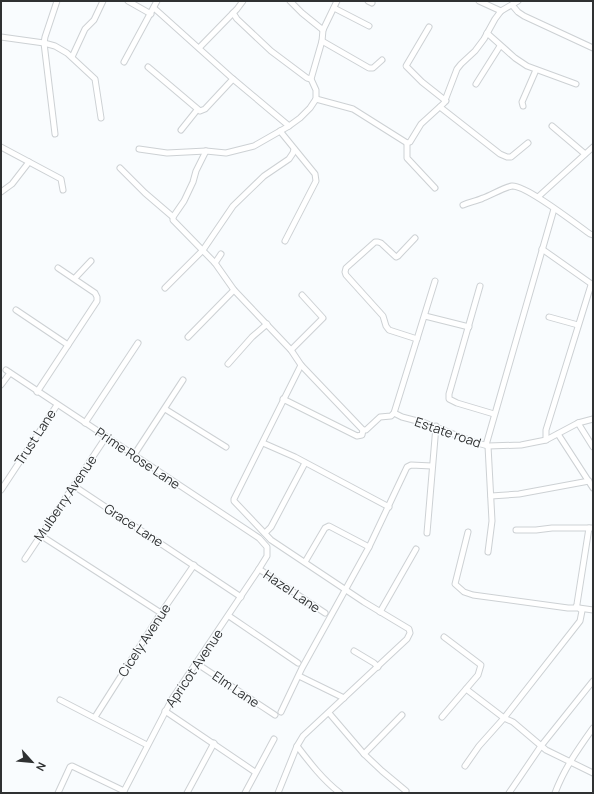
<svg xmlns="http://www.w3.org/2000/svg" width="594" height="794" font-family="Manrope,sans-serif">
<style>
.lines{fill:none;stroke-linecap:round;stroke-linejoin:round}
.minor-casing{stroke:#cdd1d4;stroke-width:7}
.minor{stroke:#fff;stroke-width:5}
.labels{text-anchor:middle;stroke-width:3;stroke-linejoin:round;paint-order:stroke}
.street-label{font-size:13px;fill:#2f3132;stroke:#f9fcfe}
</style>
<rect width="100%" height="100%" fill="#f9fcfe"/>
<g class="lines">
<defs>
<g id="minor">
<path d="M128,1L151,14"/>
<path d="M290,1L302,13L323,30"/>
<path d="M368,1L372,3"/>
<path d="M479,1L501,11"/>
<path d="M512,5L518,12L524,16L593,48"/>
<path d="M154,8L233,79L289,126"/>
<path d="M334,8L369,26"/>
<path d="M233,13L237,19L271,51L307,78L311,79"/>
<path d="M429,27L406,66L422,82L446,101"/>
<path d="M487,33L515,58L527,66L576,84"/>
<path d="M1,37L44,43L55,46L67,53L95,79L101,118"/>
<path d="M322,41L369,68H373L382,60"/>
<path d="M199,48L237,9L243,1"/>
<path d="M72,57L85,29L94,20L103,1"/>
<path d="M124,62L157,1"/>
<path d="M148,67L200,111L205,109L233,79"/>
<path d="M476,84L500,46"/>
<path d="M316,99L353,109L407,143L410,142L421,124L444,103L457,69L461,64L475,51L484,39L495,19L501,11L518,1"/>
<path d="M523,106L522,102L536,70"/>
<path d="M440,107L500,154L507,157H511L528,143"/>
<path d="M552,126L585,154"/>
<path d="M181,130L197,110"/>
<path d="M280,131L315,174L316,181L285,241"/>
<path d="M55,134L44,43L45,37L57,1"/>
<path d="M407,143V158L435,188"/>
<path d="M1,147L61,179L63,190"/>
<path d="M139,149L167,153L206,151L226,153L254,146L289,126L300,118L310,108L316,99V90L311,79L322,41L323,30L337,1"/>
<path d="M120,168L145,193L173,217V220L215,263L234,290L291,350L301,365L363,430H366L380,417L391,416L394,413L435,281"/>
<path d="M1,192L12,184L29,162"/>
<path d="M538,197L593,147"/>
<path d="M463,205C470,202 477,201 483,198C492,195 502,188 512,186C526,185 576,224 590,234L593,235"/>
<path d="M173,217L184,201L193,182L196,171L206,151"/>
<path d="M415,238L398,256L396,257L381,243L378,242H375L346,268L345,272L346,275L383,316L386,326L389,330L417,339"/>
<path d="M542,249L593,285"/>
<path d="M215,263L221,254"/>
<path d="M75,278L91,261"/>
<path d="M480,286L449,394V399L457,403L494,414"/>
<path d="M165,288L203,250L233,206L264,176L289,159L293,153L294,149"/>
<path d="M16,310L68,345"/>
<path d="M425,316L469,327"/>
<path d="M549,317L578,325"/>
<path d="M188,337L234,290"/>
<path d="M291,350L323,318L302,295"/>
<path d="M228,364L252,337L267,324"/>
<path d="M6,370L259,538L267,547V556L259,569L172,699L123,793"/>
<path d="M1,385L10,373"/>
<path d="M37,392L97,301V297L95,293L58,268"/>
<path d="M283,399L357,436L362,435L363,430"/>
<path d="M165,409L226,447"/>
<path d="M394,413L402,417L425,423L474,442L488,446L521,445L546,440L578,423L593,419"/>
<path d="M85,423L138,343"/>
<path d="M578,423L593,447"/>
<path d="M558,434L593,488"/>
<path d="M546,440V430L591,285"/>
<path d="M263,443L295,457L389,507"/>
<path d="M486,445L554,209"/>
<path d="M134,455L183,380"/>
<path d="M74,486L241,597"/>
<path d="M1,490L57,405"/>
<path d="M491,496L519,494L589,481"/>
<path d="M516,530H536L552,528H593"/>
<path d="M265,533L271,527L305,463"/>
<path d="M427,533L436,426"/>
<path d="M40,535L161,613"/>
<path d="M488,552L492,521L488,446"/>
<path d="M25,559L106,437"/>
<path d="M305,562L325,528L329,526L369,547"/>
<path d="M259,569L325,613"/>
<path d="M576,607L577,604L589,528"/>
<path d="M579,608L593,610"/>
<path d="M380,612L416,549"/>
<path d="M229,616L298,663"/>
<path d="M354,651L374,663L378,667"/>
<path d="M196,663L275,715"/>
<path d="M299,676L344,698"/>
<path d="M466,689L504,718L580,621L582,611L579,608H568L473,595L464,592L455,584L468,532"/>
<path d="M60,700L147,745"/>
<path d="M165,711L255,772"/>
<path d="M281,712L302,668L369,547L407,467L411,465L432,466"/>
<path d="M329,713L364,754L382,771L406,791"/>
<path d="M95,717L161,613L194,565"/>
<path d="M442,717L478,675L481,665L444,637"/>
<path d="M297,746C310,763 323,780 340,793"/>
<path d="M364,754L402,715"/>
<path d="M465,766L479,746L504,718L513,722L546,750L593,773"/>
<path d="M58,793L70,767L72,766L124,791"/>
<path d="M187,793L214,743"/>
<path d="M245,793L274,739"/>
<path d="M278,793L297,746L303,736L407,639L410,633L409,629L364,602L271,540L234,501V499L301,365"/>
<path d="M509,793L541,746L593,681"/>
<path d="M555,793C564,769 578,749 593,728"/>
</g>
</defs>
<use href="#minor" class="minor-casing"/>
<use href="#minor" class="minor"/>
</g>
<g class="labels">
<g class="street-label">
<text transform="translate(448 432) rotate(19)" y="5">Estate road</text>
<text transform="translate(35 437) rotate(-57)" y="5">Trust Lane</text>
<text transform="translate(138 458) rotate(34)" y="5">Prime Rose Lane</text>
<text transform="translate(65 498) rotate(-56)" y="5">Mulberry Avenue</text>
<text transform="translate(134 525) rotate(33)" y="5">Grace Lane</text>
<text transform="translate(292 591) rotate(34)" y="5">Hazel Lane</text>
<text transform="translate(144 640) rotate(-57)" y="5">Cicely Avenue</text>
<text transform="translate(194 668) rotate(-56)" y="5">Apricot Avenue</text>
<text transform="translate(236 689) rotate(34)" y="5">Elm Lane</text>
</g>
</g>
<rect width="594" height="794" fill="none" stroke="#2f3132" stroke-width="4"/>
<g transform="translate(32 762) rotate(117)" stroke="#f9fcfe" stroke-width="3" paint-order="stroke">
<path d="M0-3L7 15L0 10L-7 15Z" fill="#2f3132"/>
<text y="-6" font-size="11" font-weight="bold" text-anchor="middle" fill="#2f3132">N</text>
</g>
</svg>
